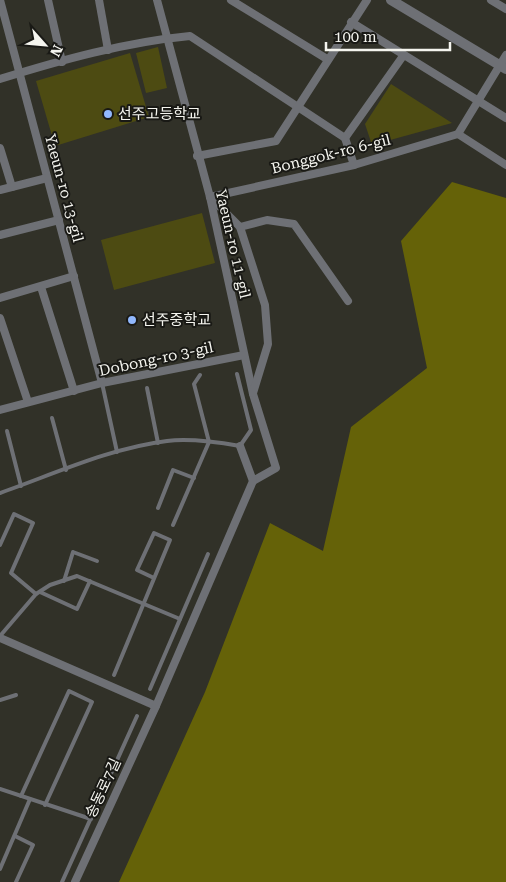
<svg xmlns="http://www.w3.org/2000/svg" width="506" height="882" font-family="'Roboto Serif','Noto Sans KR',serif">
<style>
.green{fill:#4d4b12}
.forest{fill:#656208}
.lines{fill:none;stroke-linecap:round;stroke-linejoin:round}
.service{stroke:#6e7075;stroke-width:4}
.minor{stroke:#6e7075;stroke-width:8}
.tertiary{stroke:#6e7075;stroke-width:10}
.poi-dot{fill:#91b8fd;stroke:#191915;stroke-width:2}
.labels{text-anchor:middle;stroke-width:4;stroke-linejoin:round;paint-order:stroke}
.poi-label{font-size:15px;fill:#f5f5ef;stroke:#191915;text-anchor:start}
.street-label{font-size:15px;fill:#f5f5ef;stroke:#191915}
</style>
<rect width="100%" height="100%" fill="#313128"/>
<g class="green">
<path d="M158,47L167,88L146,93L136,53Z"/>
<path d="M130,53L149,117L55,146L36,81Z"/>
<path d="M391,84L452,123L372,145L365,124Z"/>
<path d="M202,213L215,263L114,290L101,240Z"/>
</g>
<path class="forest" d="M452,182L506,198V882H119L205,692L270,523L323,551L351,427L427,368L401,241Z"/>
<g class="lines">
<g class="service">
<path d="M102,383L117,452"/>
<path d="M147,388L158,443"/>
<path d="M52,418L66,470"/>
<path d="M7,431L21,486"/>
<path d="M0,493C54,474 110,448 167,441C190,438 217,442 240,446L251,430L237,374"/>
<path d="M158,508L173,470L194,478"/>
<path d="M173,525L209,442L194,384L200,375"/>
<path d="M0,545L14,514L33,523L11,573L36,594"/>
<path d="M64,581L73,552L97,561"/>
<path d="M40,592L77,609L90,581"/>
<path d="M0,636L36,594L50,585L77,576L180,619"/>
<path d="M114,675L170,540L154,533L137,570L154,578"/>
<path d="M150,689L208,554"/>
<path d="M0,700L16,695"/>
<path d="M0,789L91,819"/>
<path d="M21,796L69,691L92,702L45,805"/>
<path d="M15,836L33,845L16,882"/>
<path d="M0,869L30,799"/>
<path d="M62,882L137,716"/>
</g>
<g class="minor">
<path d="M0,0L102,383"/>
<path d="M48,0L62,62"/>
<path d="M99,0L108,50"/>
<path d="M157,0L210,197L253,394L276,468L253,481"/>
<path d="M231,0L327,59"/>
<path d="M491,0L506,9"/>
<path d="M351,22L506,118"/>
<path d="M0,79C61,60 126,42 190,36L345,138L354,165"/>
<path d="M458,134L506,165"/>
<path d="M345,138L403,56"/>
<path d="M0,148L12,187"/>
<path d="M197,156L276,141L367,0"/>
<path d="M0,190L47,178"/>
<path d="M210,197L354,165L458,134L506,55"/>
<path d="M210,197L240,227L265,305L268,344L253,393"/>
<path d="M240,227L267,220L294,224L348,301"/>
<path d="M0,235L59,220"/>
<path d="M41,287L74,391"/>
<path d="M0,298L74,276"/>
<path d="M0,318L28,402"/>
<path d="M0,410L102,383L244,355"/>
<path d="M0,638L156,706"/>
<path d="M75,882L156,706L253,481L240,446"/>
</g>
<path class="tertiary" d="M391,0L506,69"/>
</g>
<g class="poi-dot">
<circle cx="108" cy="114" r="5"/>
<circle cx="132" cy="320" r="5"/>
</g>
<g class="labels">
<g class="poi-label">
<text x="118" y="119">선주고등학교</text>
<text x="142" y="325">선주중학교</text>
</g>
<g class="street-label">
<text transform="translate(331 154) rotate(-14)" y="5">Bonggok-ro 6-gil</text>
<text transform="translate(64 188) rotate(75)" y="5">Yaeun-ro 13-gil</text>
<text transform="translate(233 244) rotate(77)" y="5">Yaeun-ro 11-gil</text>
<text transform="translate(156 359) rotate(-12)" y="5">Dobong-ro 3-gil</text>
<text transform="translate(103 788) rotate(-65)" y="5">송동로7길</text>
</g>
</g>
<g transform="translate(45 45) rotate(117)" stroke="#191915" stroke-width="4" paint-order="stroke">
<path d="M0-4L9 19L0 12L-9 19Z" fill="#f5f5ef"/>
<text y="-8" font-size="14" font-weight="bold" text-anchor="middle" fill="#f5f5ef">N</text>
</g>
<path d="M326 42v8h124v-8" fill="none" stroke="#f5f5ef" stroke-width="2.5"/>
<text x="334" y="42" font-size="15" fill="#f5f5ef" stroke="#191915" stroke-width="4" paint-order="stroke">100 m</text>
</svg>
